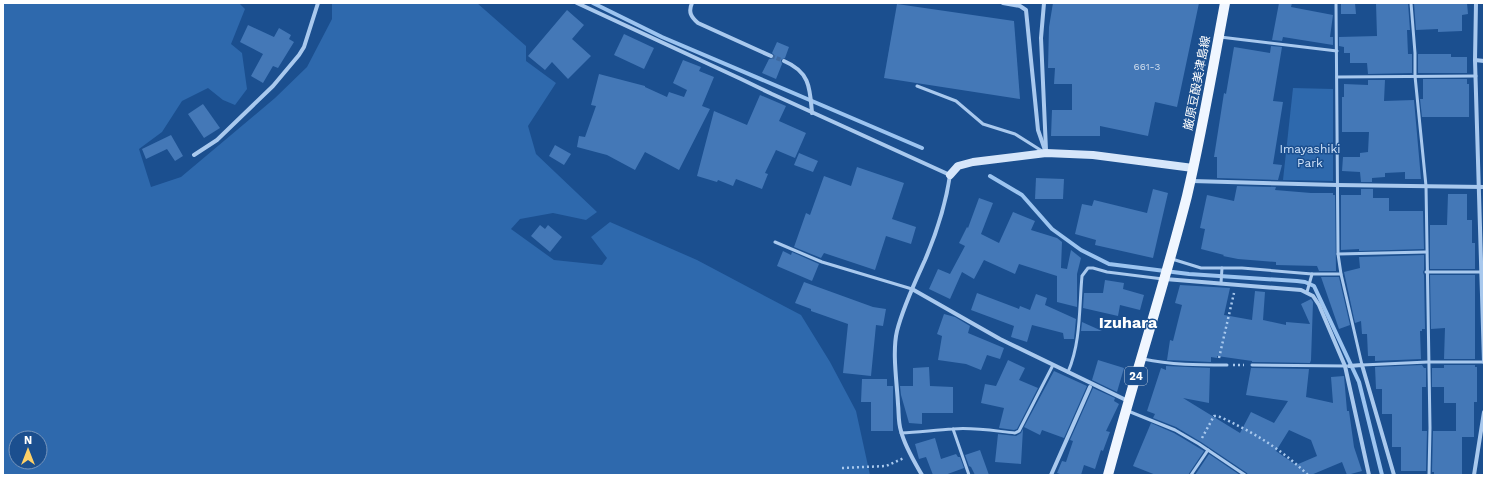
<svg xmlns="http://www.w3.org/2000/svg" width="1487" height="478" font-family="'Work Sans','Noto Sans JP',sans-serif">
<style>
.green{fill:#2e69ad;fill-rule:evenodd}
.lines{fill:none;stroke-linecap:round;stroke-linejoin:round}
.stream{stroke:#9cc4f0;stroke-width:4}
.building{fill:#4478b7;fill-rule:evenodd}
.street-tunnel{stroke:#3d69a0;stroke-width:4;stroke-dasharray:4 2;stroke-linecap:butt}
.path{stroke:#a9c9ee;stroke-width:2.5;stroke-dasharray:2 3;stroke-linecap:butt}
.lane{stroke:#a9c9ee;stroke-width:3}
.street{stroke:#a9c9ee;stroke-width:4}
.secondary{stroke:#d6e6fa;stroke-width:8}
.primary{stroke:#f0f6ff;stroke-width:10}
.labels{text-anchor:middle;stroke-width:3;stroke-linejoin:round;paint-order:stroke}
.number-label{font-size:10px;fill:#d0dded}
.shield{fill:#1b4f8f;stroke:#bbcadd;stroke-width:1}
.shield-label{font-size:11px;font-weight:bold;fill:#fff}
.street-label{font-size:12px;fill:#fff;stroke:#1b4f8f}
.park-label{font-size:12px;fill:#cfe3fa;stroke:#1b4f8f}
.district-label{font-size:16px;font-weight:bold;fill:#fff;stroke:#1b4f8f}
</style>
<rect width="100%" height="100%" fill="#1b4f8f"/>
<g class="green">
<path d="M3,3H239L245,9L231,44L242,53L247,89L235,105L223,100L208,88L182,101L162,132L139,149L151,187L181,177L275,98L307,67L332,19V3H477L526,46V61L556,83L528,126L536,154L597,212L586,220L553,213L520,219L511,229L554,260L602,265L607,258L591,237L610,222L697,260L801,315L830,362L856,411L870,475H3ZM16,438H40V462H16Z"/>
<path d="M1293,88L1333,89V181L1283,180Z"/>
</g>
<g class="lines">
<g class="stream">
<path d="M593,3L662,37L922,148"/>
<path d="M990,176L1022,195L1052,229L1081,250L1109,264L1189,274L1297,281L1305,282L1314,286L1359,382L1382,475"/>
</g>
</g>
<g class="building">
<path d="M1053,3H1199L1177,107L1155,102L1148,136L1100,126V136H1051L1052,110H1072V84H1054L1055,68H1048L1049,27Z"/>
<path d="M1279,3H1292L1291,7L1333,15L1330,37H1333V45L1283,37L1282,41L1272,40Z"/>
<path d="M1341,3H1355L1356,14H1341Z"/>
<path d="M1376,3H1408L1410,30H1407L1408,54H1412V73L1368,74L1367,63H1350V53H1344V47L1339,46V37L1377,36Z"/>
<path d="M1414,3H1467L1468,14L1462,15V31L1438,32V29L1416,30Z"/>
<path d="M897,4L1014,21L1020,99L884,78Z"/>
<path d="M567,10L584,25L572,39L591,56L568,79L552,62L545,70L528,56Z"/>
<path d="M248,25L274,37L279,28L291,35L289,39L294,42L278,68L273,66L263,83L251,76L263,54L240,42Z"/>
<path d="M624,34L654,48L644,69L614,55Z"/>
<path d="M777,42L789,47L785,58L781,60L782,64L776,79L762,73L769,59L774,58V55L772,53Z"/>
<path d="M1271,46L1282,47L1273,101L1283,102L1273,164L1282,165L1278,180L1217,178V157H1214L1224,93L1226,94L1234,47L1270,53Z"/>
<path d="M1418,54H1451V57H1467V73H1418Z"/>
<path d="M683,60L701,67L699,71L714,77L702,106L710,109L679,170L645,152L635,170L607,155L577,147L579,136L585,137L596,106L591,105L599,74L645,86V87L667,97L669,92L684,97L687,90L673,83Z"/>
<path d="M1423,79H1467V84H1469V117H1422L1420,99H1423Z"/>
<path d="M1368,80H1385L1384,101L1414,100L1421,179H1405V172L1385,173V177L1372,178V182H1361L1360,172L1342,171L1343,157H1360V153L1368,152L1369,132H1342V97H1344V84L1368,85Z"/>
<path d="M760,95L786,106L779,121L806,133L795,158L776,150L765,173L768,174L762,189L736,179L733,186L718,180L717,182L697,176L714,111L747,125Z"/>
<path d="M203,104L220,128L204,138L188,114Z"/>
<path d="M171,135L183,156L175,161L167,149L146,159L142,149Z"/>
<path d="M555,145L571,154L564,165L549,156Z"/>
<path d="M799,153L818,161L813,172L794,165Z"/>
<path d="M857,167L904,183L892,219L916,227L911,244L886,236L875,270L824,253L821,258L794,247L806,213L810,215L824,176L851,186Z"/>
<path d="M1036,178L1064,179L1063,199H1035Z"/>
<path d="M1237,186L1276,187L1275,190L1311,193H1333V195H1335L1336,271H1319L1317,266L1276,265V262L1238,259L1223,256L1224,255L1201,249L1205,229L1200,228L1207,195L1234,201Z"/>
<path d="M1153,189L1168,193L1153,258L1095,245L1096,240L1075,234L1082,204L1092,206L1094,200L1147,213Z"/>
<path d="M1361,189H1373V198H1389V211H1423L1424,249L1359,251V249L1341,250V195H1361Z"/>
<path d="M1448,194H1467V220H1472V243H1475V269H1430V225H1447Z"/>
<path d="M979,198L993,203L981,234L999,243L1013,212L1035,221L1031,230L1057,238L1062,242L1061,268L1067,269L1071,250L1081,258L1077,274V307L1057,302V276L1019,264L1015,274L984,260L974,279L962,272L950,299L929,289L938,269L950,274L965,246L959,243L967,227L968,228Z"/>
<path d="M540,225L545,229L548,225L562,237L550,252L531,236Z"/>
<path d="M783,251L791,255L792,252L819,264L812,281L777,266Z"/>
<path d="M1424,255V270L1423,272L1424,275L1425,329H1422V331H1420L1421,359L1375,361V356H1368L1367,334H1362L1361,321L1355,323L1344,272L1360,268L1359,257Z"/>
<path d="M1430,275H1475V359H1444L1445,328L1431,329Z"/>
<path d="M1321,277H1339L1350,325L1339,329Z"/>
<path d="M1105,280L1124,283L1123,289L1144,295L1140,310L1120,305L1118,316L1083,308L1084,293H1103Z"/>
<path d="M804,282L873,307L886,309L883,326L876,325L871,376L843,373L848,324L811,311V309L795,303Z"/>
<path d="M1180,285L1230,288L1224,315L1252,320L1255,291L1265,292L1263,320L1286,325V322L1310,324L1301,304L1311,299L1313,302L1311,360L1310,363L1252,362V361L1217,356V358L1211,357V362L1167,360L1170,340L1173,341L1182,305L1175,303Z"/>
<path d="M977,293L1019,309L1020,306L1030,310L1036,294L1047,298L1045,305L1076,319L1074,339H1064L1063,333L1032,325L1027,342L1011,337L1014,326L971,310Z"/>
<path d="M944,314L955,317L970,326L968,333L1004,348L1000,359L987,355L981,370L966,364L938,360L942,336L937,334Z"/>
<path d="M1082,322L1102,331H1081Z"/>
<path d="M1008,360L1025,368L1019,380L1038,388L1017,429L1014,430L999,428L1004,408L981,403L985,384L996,386Z"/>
<path d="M1098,360L1124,368L1117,392L1092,380Z"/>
<path d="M1422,365L1424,368H1426V387H1422V431H1427L1426,471H1401V447H1392V414H1382V389H1376L1375,367Z"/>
<path d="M1444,365H1475V367H1477V402H1474V437H1462V475H1434V472H1432L1433,431H1456V403H1444V387H1432V368H1444Z"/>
<path d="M1166,366L1210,368L1209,403L1183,398L1240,433L1251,412L1274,423L1288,401L1246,395L1251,368L1309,369L1306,397L1333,403L1331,377L1344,376L1347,411H1349L1354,447L1362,471L1347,475L1342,462L1311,475H1248L1247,473L1201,442L1176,427L1153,418L1155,414L1147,411L1161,368L1166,370ZM1289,430L1311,440L1317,456L1296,465L1276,451Z"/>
<path d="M929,367L930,386L953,387V413H922V424L909,423L901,395L900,386H913V368Z"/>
<path d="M1054,371L1087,386L1064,438L1042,430L1040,435L1024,427Z"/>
<path d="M862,379H887V386H893V431H871V402H861Z"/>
<path d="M1093,388L1115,398L1114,401L1119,404L1106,431L1110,432L1103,451L1101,450L1095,469L1084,465L1081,475H1063L1057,473L1062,461L1066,462L1073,441L1070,440Z"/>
<path d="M1151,423L1174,433L1204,451L1188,475H1156L1133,466Z"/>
<path d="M1023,429L1021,464L995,462L998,434L1016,436L1021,433Z"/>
<path d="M935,438L941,459L956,454L958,457H960L964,468L945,475H933L926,457L919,459L915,444Z"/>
<path d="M980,450L989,475H975L971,467L969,466L965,455Z"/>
<path d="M1209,454L1240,475H1195Z"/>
</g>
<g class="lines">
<path class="street-tunnel" d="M771,56L784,61"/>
<g class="path">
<path d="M1219,358L1234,293"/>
<path d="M1233,365H1244"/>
<path d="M1202,438L1214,416H1218C1253,432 1280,448 1308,475"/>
<path d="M842,468L886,466L904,458"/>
</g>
<g class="lane">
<path d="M1336,3L1338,254L1341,274L1362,365L1428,362H1484"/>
<path d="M1411,3L1415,53V76L1426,186L1430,428L1429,475"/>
<path d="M1220,37L1337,51"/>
<path d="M1337,77L1476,76"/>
<path d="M917,86L956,101L983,124L1015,134L1042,151"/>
<path d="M775,242L822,262L912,289"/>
<path d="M1338,254L1426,252"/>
<path d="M1172,259L1201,268H1242L1312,274H1341"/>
<path d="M1426,272H1484"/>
<path d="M1221,283L1222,268"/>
<path d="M1307,292L1312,274"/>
<path d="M1143,359C1171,365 1199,365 1227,365"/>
<path d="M1252,365L1346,366"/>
<path d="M1068,372C1081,342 1079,308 1082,276L1088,268H1093L1107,272L1163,279"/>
<path d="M1128,411L1175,430L1199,444L1245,475"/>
<path d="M953,429L969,475"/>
<path d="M901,433C919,432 936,430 953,429C973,427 995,431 1015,433L1019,431L1053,365"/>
<path d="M1191,475L1208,450"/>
</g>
<g class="street">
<path d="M577,3L741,79L772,94L950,175C946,203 936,234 925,260C915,282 903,307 897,331C892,352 897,383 898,404C899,413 898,422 901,431C905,447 914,461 922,475"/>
<path d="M692,3C688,12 691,17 698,23L771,56"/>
<path d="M1003,3L1020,6L1026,10L1038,130L1046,153"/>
<path d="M1044,3L1041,38L1046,150"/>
<path d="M1476,3L1475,60L1484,362"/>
<path d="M1475,60L1484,61"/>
<path d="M784,61C810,72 810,88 812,113"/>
<path d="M194,155L217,140L273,86L299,55L304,47L318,3"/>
<path d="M1192,181L1337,185L1484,187"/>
<path d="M1165,279L1301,290L1313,296L1319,305L1345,366L1369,475"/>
<path d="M912,289L1000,339L1128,401"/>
<path d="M1349,366L1362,365L1394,475"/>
<path d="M1051,475L1090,387"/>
<path d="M1474,475L1484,412"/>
</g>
<path class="secondary" d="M950,175L958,166L973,162L1046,153L1093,155L1193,168"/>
<path class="primary" d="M1108,475C1133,381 1163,290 1187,196C1202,132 1213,67 1225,3"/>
</g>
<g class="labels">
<g class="number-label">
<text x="1147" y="70">661-3</text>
</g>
<rect class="shield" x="1125" y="367" width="22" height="18" rx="3"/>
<g class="shield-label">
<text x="1136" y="380">24</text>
</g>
<g class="street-label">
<text transform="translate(1197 83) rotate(-79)" y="4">厳原豆酘美津島線</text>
</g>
<g class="park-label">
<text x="1310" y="153">Imayashiki<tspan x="1310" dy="14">Park</tspan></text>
</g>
<g class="district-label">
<text x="1128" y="328">Izuhara</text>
</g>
</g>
<rect width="1487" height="478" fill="none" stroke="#ffffff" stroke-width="8"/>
<g transform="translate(28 450)"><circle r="19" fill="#1b4f8f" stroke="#7695bc"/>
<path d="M0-3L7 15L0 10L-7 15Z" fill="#ffd166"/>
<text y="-6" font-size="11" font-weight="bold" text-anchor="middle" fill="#ffffff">N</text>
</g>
</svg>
